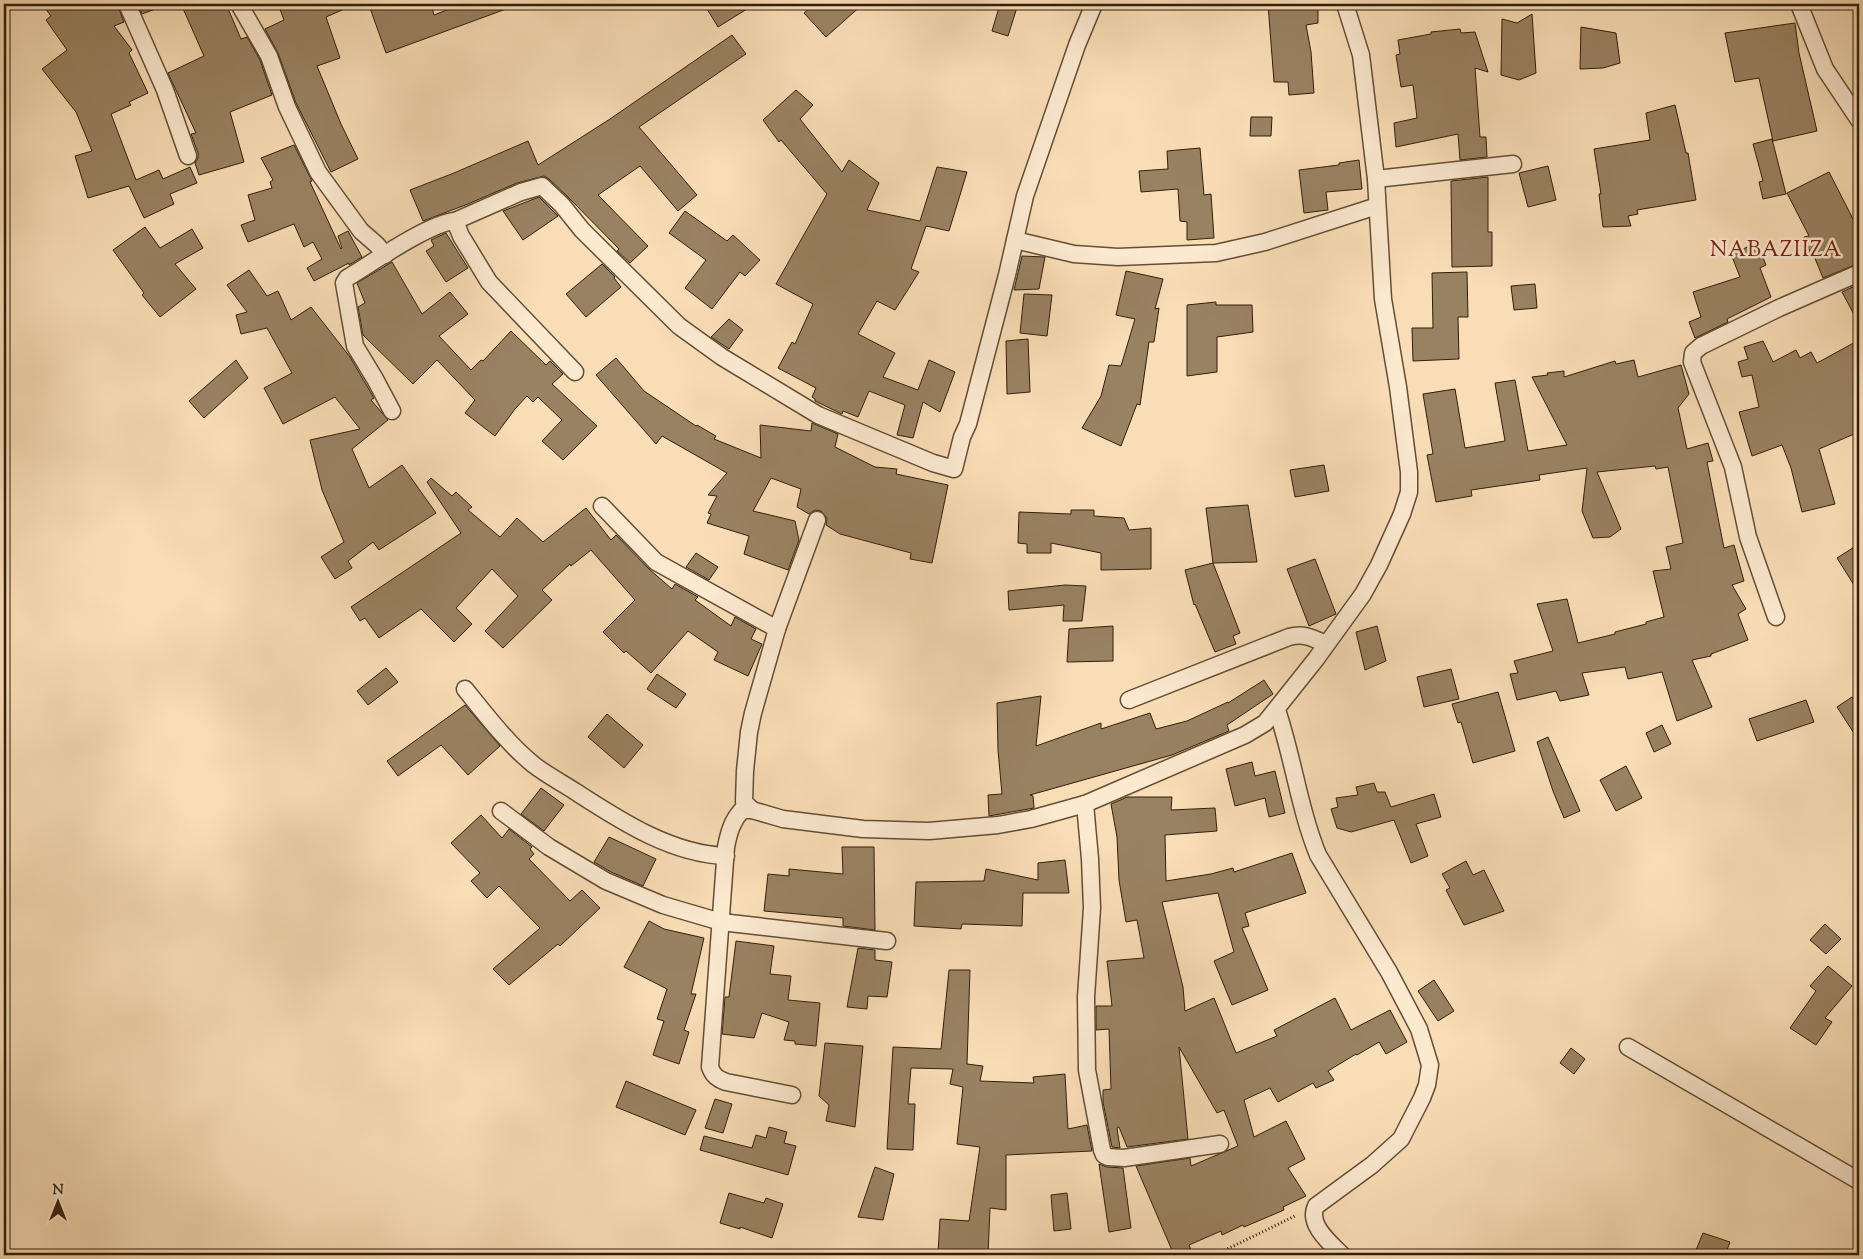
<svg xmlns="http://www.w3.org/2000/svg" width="1863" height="1259" font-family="'Sorts Mill Goudy',serif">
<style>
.building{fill:#998262;stroke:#301f08}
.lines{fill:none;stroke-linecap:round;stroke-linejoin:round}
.minor-casing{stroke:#624e34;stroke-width:19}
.path{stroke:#301f08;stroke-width:3;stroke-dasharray:1 2.5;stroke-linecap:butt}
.minor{stroke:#fbe9d0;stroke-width:16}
.labels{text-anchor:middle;stroke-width:5;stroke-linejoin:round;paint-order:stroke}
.quarter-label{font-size:22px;letter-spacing:1px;fill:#7a1f14;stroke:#fbe9d0}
</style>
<rect width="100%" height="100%" fill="#f9ddb6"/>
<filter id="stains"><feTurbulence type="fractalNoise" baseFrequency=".004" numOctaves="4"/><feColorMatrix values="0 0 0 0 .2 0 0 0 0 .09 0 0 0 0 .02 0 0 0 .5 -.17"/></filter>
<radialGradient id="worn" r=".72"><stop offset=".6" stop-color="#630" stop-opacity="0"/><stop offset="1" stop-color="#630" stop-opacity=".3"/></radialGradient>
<g class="building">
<path d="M42,4H117L124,22L114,26L132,50L129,53L148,93L129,102L131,105L111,114L136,180L159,170L163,179L190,167L197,183L170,194L174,204L144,218L129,186L88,198L75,156L92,151L76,112L42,69L67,50L46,20L51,16Z"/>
<path d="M138,4H166V5L142,14Z"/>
<path d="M181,4H226L241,39L247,37L260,60L272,95L230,112L244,162L199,175L195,163L198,158V153L191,134L196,133L168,73L204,56Z"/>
<path d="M278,4H356L326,17L340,58L317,66L341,124L358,159L331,172L296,103L278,53L265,29L284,20Z"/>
<path d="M382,4H431L434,15L462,4H517V5L386,53L370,8Z"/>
<path d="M704,4H755L718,27Z"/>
<path d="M814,4H863L826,37L804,13Z"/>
<path d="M1000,4H1018L1008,36L992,31Z"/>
<path d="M1268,4H1318V23L1306,25L1311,52L1314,93L1289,95L1288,82H1274Z"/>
<path d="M1532,14L1536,73L1519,80L1501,75L1502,19L1517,23Z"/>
<path d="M1795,23L1799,53L1817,131L1773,141L1759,78L1735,82L1725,33Z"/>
<path d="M1581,27L1616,33L1620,63L1603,68L1580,69Z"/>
<path d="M1460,29L1461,33L1475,32L1488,72L1475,68L1480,137H1486L1487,157L1460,160L1458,134L1396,147L1394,123L1417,118L1413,85L1401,87L1396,55L1400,54L1398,40L1431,34V32Z"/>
<path d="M732,35L746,54L639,127L697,195L678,211L640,166L598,195L648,246L630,263L617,251L619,249L569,198L549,179L544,176L517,183L468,204L423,221L410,190L454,173L528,141L538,165L610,119Z"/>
<path d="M796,90L813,105L800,119L842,172L849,160L879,183L867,210L920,221L937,167L967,172L949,231L926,226L911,269L919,272L895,310L877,301L858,334L895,353L883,377L918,390L929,360L955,372L940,412L923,402L913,438L897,435L905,405L869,391L858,417L843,411L842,414L815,401V399L812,397L816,388L778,368L792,342L795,344L813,304L776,284L827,194L781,140L779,142L763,120Z"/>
<path d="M1675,105L1686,153H1688L1696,200L1637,210L1638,214L1628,216L1631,226L1603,227L1599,194H1601L1594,149L1650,140L1646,113Z"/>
<path d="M1251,117H1272L1271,136H1250Z"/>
<path d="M1772,139L1786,194L1763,199L1759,182L1763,181L1753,144Z"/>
<path d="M294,145L312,181L310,182L341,249L342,248L338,236L348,231L362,257L349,265V263L314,281L307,268L322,259L313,242L304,247L294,224L248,242L241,225L255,220L248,195L272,188L270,182L273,180L261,158Z"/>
<path d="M1200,148L1204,195L1211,194L1214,238L1187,240V222L1180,221L1178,189L1141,192L1139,171L1168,169L1167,151Z"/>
<path d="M1359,160L1362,189L1326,192L1328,210L1304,213L1299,170L1339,165V163Z"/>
<path d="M1548,166L1556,200L1528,207L1519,173Z"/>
<path d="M1829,172L1853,219L1859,217V263L1823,278L1814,256L1812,257L1804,237L1809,236L1787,193Z"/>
<path d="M1488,177V232H1492V266L1452,267L1451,181Z"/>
<path d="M539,197L558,216L523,240L503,211Z"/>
<path d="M685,211L727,241L733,235L760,260L745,276L740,272L712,309L685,288L706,260L669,233Z"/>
<path d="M145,227L160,248L192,229L203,248L175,264L196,289L160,317L142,295L144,293L113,250Z"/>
<path d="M446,233L468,268L446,282L426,251L434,246L431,240Z"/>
<path d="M1757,243L1766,265L1760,268L1771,297L1727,319L1728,322L1695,338L1689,322L1701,317L1693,292L1740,277L1731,254Z"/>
<path d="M1022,256L1045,257L1039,289L1014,290Z"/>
<path d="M392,262L422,314L450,292L468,314L439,336L471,370L481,360L483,361L511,331L546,365L550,361L563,374L552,384L597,426L563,460L542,441L562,420L538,397L533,402L527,396L515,409L495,436L465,413L475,400L437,360L413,384L363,335L358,307L365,303L357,283Z"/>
<path d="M602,264L615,277L614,278L621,287L586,317L566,294Z"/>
<path d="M249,270L267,296L278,291L291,320L311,307L350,357L374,398L371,400L388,420L352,449L369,488L402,465L436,513L379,550L373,542L348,561L352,568L335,579L321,557L344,542L322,490L310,440L360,429L335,397L283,424L264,388L292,373L267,328L241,334L236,315L247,312L227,285Z"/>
<path d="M1126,271L1163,279L1155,309L1159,308L1154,342H1149L1140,405L1137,404L1121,446L1082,428L1101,396L1109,365L1121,366L1135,319L1116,315Z"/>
<path d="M1467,272L1468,317H1458L1459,359L1413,361L1412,328H1433L1432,273Z"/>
<path d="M1535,284L1537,308L1514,310L1511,286Z"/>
<path d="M1859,284V324L1842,292Z"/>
<path d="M1024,294L1052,295L1047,336L1020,333Z"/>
<path d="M1216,302V305H1252L1253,332L1217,337V372L1187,376V305Z"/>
<path d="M729,319L743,330L729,349L711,337Z"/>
<path d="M1028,339L1030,392L1007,394L1006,341Z"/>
<path d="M1859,340V432L1819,449L1835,504L1802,512L1791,468L1782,445L1752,456L1739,412L1759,407L1752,375L1742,377L1738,362L1748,359L1744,347L1763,341L1773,362L1796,350L1800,358L1811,352L1817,363Z"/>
<path d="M616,358L644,391L696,426L697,425L716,436L714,439L761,458L760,425L811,431L812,423L838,434L835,447L875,467L897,469L896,474L948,485L932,563L910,559L911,553L840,534L826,525L827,518L821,511L815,510L809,514L797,507L801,489L771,478L753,511L795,521L799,540L788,570L744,554L749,536L707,523L711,514L708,513L717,496L708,495L727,473L662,436L656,444L596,375Z"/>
<path d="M236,360L248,378L204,418L189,401Z"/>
<path d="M1634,360L1638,377L1681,365L1689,394L1678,408L1687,449L1708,443L1713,461L1707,462L1724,548L1734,545L1744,581L1732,585L1746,609L1738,614L1748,640L1711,654V656L1692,660L1712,707L1677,721L1662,672L1628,679L1625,667L1582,673L1589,695L1560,701L1556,691L1517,700L1510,674L1518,673L1514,661L1553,651L1537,604L1567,599L1578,643L1615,634V632L1646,624V622L1664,617L1653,571L1671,569L1666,547L1683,543L1668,467L1656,469L1655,466L1597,472L1621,529L1610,537L1593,538L1582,511L1587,468L1539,475L1540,480L1471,490L1472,496L1436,502L1427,455L1433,454L1423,394L1455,389L1465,448L1505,441L1495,383L1515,380L1528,451L1567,445L1532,377L1548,375L1547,373L1564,371V377L1615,361L1616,364Z"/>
<path d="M1324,465L1329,491L1295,497L1290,470Z"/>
<path d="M431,478L452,496L456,492L472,507L468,510L500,537L517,518L543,542L586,508L611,540L616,535L649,569L672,589L675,584L698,597L695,600L731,626L735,617L756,629L751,639L762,644L748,676L714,660L718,652L688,631L651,673L626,651L624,653L603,632L635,600L591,550L571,566L570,564L542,590L552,600L503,648L485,631L518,596L492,569L456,608L472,624L454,642L421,609L379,638L365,618L360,621L351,607L461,533L427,482Z"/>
<path d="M1248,505L1257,562L1213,563L1206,508Z"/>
<path d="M1071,510H1094V516L1124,518L1129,530L1151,528V569L1101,570V553L1051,543V553H1027V544L1018,543L1019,512L1071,514Z"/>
<path d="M1859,544V593L1837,558Z"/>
<path d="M696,553L718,567L709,580L686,567Z"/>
<path d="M1315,559L1336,614L1309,626L1287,569Z"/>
<path d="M1213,563L1240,633L1233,636L1236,644L1215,652L1195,604L1194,605L1185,570Z"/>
<path d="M1065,585L1086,586L1082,621H1063L1064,605L1009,610L1008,591Z"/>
<path d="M1113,626V661L1067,662L1069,629Z"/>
<path d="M1377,626L1386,661L1365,670L1356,632Z"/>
<path d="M386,668L398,682L368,705L357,691Z"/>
<path d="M1451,669L1459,699L1424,707L1417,677Z"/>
<path d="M657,674L686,694L676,708L647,689Z"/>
<path d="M1264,680L1273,694L1227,725L1229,731L1172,755L1030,795L1033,796L1034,808L989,816L988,795L1002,794L998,750L997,703L1041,696L1036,746L1101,723V729L1150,713L1156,729L1187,721L1228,702V703Z"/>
<path d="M1498,692L1515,751L1473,763L1461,722L1458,723L1452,704Z"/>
<path d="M1852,697L1859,708V741L1837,707Z"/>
<path d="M1806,700L1814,722L1757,741L1749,719Z"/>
<path d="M465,705L500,746L468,775L441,745L398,776L387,761Z"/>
<path d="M607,714L643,745L624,768L588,737Z"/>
<path d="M1662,725L1671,744L1654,752L1646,733Z"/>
<path d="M1548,737L1580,811L1564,818L1553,791L1537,742Z"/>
<path d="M1252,762L1255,776L1275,771L1285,813L1269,817L1265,798L1235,806L1226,769Z"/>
<path d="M1626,766L1642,798L1616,811L1600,780Z"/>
<path d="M1374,783L1377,792H1385L1391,807L1434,794L1441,817L1416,824L1428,856L1411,863L1394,820L1351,832L1337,828L1331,809L1338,807L1336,798L1358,795L1356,787Z"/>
<path d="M541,788L564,805L544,831L521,814Z"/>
<path d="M1127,797H1172L1171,810L1215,808L1217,831L1165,835L1166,881L1211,874L1233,868L1234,872L1292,853L1306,893L1245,913L1249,926L1242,928L1268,990L1232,1005L1214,961L1234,952L1218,893L1162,902L1183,987L1185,1011L1214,998L1236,1053L1277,1036L1274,1030L1335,998L1351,1030L1390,1010L1407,1042L1386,1054L1379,1042L1357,1055L1356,1054L1328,1071L1334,1080L1316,1088L1313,1083L1278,1102L1270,1088L1244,1100L1254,1137L1286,1121L1305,1159L1288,1168L1306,1196L1283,1207L1284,1210L1244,1227L1243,1225L1222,1235L1221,1231L1189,1245L1193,1255H1174L1136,1166L1190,1158L1191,1166L1238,1146L1224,1110L1217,1113L1179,1047L1188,1139L1127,1147L1119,1127L1117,1128L1120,1148L1112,1147L1103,1102V1090L1111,1089L1109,1029L1096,1030V1006H1112L1107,961L1144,958L1137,920L1126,922L1119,880L1117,837L1111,804Z"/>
<path d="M481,815L502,838L509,829L532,847L530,849L534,854L529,859L570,901L582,890L600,908L560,946L558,944L509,985L493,969L540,928L499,886L487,898L471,881L480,873L451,843Z"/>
<path d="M609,837L656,859L643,886L611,872L594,862Z"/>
<path d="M842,847H874L875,930L843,926V918L764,911L768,874L789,876V869L843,874Z"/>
<path d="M1065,860L1069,893H1023L1022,926L962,924L961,929L914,926L916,882L984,881L986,869L1038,880V863Z"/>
<path d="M1466,861L1473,875L1484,870L1504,911L1464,925L1446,890L1450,888L1442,874Z"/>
<path d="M649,921L664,929L704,938L691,994H696L684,1030L689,1032L679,1064L653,1055L664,1021L657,1019L667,989L624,967Z"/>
<path d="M1825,924L1841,939L1826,954L1810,940Z"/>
<path d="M736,941L774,946L770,974L791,976L788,1000L820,1003L816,1046L795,1044V1041L784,1040L789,1022L762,1013L754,1038L722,1034L725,997H729Z"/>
<path d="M858,948L875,950V960L892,962L887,997L868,996L867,1009L847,1007Z"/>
<path d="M1828,966L1852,986L1825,1018L1832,1022L1816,1045L1790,1028L1816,991L1810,986Z"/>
<path d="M949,970H970L967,1064L983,1066L980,1081L1034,1083L1033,1077L1065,1074L1068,1129L1087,1125L1092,1151L1006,1155V1210L990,1208L988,1255L938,1253L940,1219L969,1221L980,1147L957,1144L963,1087L950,1084L953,1069L911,1068L908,1104H915L913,1150L887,1149L893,1047L941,1049Z"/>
<path d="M1434,980L1454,1011L1438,1021L1418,991Z"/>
<path d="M825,1043L863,1046L855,1127L826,1121L829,1105L819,1096Z"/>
<path d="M1571,1048L1585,1059L1574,1074L1560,1063Z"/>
<path d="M626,1081L696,1110L685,1135L616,1107Z"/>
<path d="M715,1099L732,1104L723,1133L705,1128Z"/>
<path d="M769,1127L787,1132L784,1143L796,1146L788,1175L700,1150L704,1136L752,1148L756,1135L766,1138Z"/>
<path d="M1099,1164L1107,1167L1123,1168L1131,1228L1109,1232Z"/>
<path d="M875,1167L894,1174L883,1220L858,1217Z"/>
<path d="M729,1193L764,1203L766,1198L783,1204L772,1238L740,1227V1229L720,1223Z"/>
<path d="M1067,1193L1071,1229L1054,1231L1051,1195Z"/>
<path d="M1703,1233L1730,1242L1725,1255H1694Z"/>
</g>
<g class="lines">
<defs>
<g id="minor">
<path d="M127,4L165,90L188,156"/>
<path d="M239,4L269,56L287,107L318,172L361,231L377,245L385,255"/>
<path d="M1799,4L1825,69L1859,120"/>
<path d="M1376,179L1513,164"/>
<path d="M455,221L521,192L542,186L562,205L582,230L679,326L722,357L818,415L933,463L954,469L962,437L968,424L1007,275L1025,196L1077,45L1094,4"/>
<path d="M1015,240L1074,254L1118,257L1216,253L1265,242L1377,206"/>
<path d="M392,411L375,379L355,346L344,283L347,278C372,263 429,223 455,221L461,236L489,282L575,372"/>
<path d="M602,506L656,562L777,629"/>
<path d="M817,520L777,629L753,713L749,732L745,771L744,802L752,810L783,819L863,829L929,831L998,825L1031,819L1085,804L1245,735L1265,723L1316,659L1363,594L1379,565L1402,514L1409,492V472L1398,387L1383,299L1376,179L1361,55L1345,4"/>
<path d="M1776,617L1748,537L1733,467L1692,362L1693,353L1701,346L1779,308L1859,273"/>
<path d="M465,689C486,715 508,744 534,765C547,775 562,783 576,792C621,821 671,854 726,856"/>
<path d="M1129,700L1289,637C1304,633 1313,638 1326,644"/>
<path d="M1277,710C1293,757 1299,808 1318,855L1389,972L1419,1029L1430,1065L1427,1085L1422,1098L1401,1139L1372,1165L1316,1206C1307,1224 1330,1243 1342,1255"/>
<path d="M1085,804L1090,859L1092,908L1086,997L1087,1070L1102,1150L1104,1155L1108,1157L1124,1158L1220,1144"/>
<path d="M752,810H742C732,821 729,832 726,847L710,1067C713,1076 718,1079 726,1082L792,1095"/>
<path d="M501,811L549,847L606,881L663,905L721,922L887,941"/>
<path d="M1628,1047L1859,1181"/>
</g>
</defs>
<use href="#minor" class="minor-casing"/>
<path class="path" d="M1215,1255L1295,1216"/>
<use href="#minor" class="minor"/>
</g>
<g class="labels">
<g class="quarter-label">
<text x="1776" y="256">NABAZIIZA</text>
</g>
</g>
<rect width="1863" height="1259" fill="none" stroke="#f9ddb6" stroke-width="20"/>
<rect x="5" y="5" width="1853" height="1249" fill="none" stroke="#301f08" stroke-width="2.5"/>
<rect x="10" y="10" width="1843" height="1239" fill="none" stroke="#301f08"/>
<g transform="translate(58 1202)" stroke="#fbe9d0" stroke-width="4" paint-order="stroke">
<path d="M0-4L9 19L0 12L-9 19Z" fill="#301f08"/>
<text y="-8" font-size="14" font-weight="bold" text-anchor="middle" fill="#301f08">N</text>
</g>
<rect width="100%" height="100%" filter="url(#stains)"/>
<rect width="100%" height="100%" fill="url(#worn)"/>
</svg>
